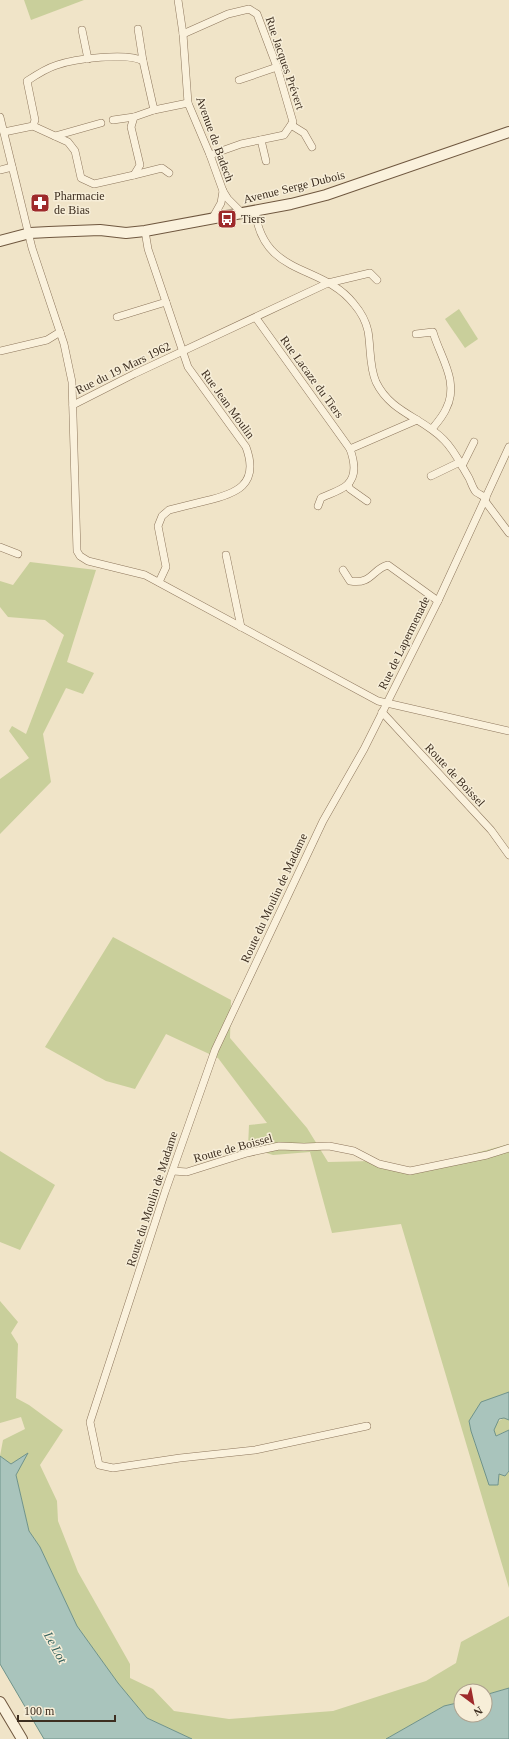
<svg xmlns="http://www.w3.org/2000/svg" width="509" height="1739" font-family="'Times New Roman',serif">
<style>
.green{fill:#c9cf9b}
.water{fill:#a9c4bc;stroke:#6f938a}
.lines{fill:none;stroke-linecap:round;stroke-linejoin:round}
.street-casing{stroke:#8d765c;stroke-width:8}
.secondary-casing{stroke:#6f573f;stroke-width:12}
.street{stroke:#faf1dc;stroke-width:7}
.secondary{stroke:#faf1dc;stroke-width:10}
.labels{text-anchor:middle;stroke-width:3;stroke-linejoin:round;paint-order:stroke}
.street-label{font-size:12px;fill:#3d2e20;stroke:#f7eed8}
.poi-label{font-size:12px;fill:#3d2e20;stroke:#f7eed8;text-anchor:start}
.water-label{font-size:13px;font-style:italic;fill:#2f5d5a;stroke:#f7eed8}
</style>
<rect width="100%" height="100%" fill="#f0e4c8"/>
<g class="green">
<path d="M24,0H84L31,20Z"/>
<path d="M459,309L478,339L465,348L445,319Z"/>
<path d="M30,562L96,570L67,662L94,673L83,694L66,688L43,734L51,782L0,834V779L29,758L9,731L12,726L26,734L64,635L45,620L8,617L0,607V581L13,585Z"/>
<path d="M113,937L231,1000L230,1038L307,1128L328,1162L372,1161L406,1172L509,1144V1392L501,1395L469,1421L475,1444L497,1486L499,1482V1473L507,1474L509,1471V1588L401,1224L332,1233L310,1152L273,1155L248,1147L249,1125L267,1123L218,1058L166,1034L135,1089L106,1081L45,1047Z"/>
<path d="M0,1151L55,1185L20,1250L0,1242Z"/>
<path d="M0,1301L18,1322L11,1333L18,1344L16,1398L29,1405L63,1430L40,1465L57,1501L58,1521L78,1572L130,1664V1678L153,1689L174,1711L229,1719L333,1711L426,1681L456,1663L461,1642L509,1616V1688L485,1695V1691H461V1702L444,1706L386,1739H192L147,1718L118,1683L77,1626L40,1547L29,1531L16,1475L27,1454L11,1464L0,1456L3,1440L25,1429L21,1417L0,1423Z"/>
<path d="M504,1418L509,1420V1430L495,1436L494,1430L497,1422Z"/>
</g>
<g class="water">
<path d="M509,1392V1420L504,1418L499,1419L494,1430L496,1436L509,1430V1471L505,1476L499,1474L498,1485H489L471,1431L469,1421L481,1402Z"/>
<path d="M28,1453L16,1475L29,1531L40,1547L77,1626L118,1683L147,1718L192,1739H44L0,1664V1456L11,1464Z"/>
<path d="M509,1688V1739H386L444,1706L461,1702V1715H485V1695Z"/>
</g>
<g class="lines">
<defs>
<g id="street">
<path d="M178,0L183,34L188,103L210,155L223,191L228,199L242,213"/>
<path d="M138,29L143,61"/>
<path d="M82,30L88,59"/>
<path d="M183,34L228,14L249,9L257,14L277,67L293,122L284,135L241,144L210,155"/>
<path d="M239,80L277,67"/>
<path d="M0,117L32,248L64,344L72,382L77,551L80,556L88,561L145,575L378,701L509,731"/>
<path d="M113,120L134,117"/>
<path d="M291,125L304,133L312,147"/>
<path d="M33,126L68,142L75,151L81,178L94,184L134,175L140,165L131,127L134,117L154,110"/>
<path d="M4,132L33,126L35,120L27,81C36,75 47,68 57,65C74,59 128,52 143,61L154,110L188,103"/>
<path d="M55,136L101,123"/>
<path d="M261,140L266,161"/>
<path d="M0,170L12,167"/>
<path d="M134,175L162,168L169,173"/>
<path d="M255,211C264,278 322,263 354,304C360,311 366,322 368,331C371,348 369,366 376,382C391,413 422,417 444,440C455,451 461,465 469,478C471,482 473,489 476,492C479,494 483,496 486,498"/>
<path d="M212,219L221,203L223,191"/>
<path d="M145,231L148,249L188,367L246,447C260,485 236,494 205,501C193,504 181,507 169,510L162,516L158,526L166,567L159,582"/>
<path d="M117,317L166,302"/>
<path d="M256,318L350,449C354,460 357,476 347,485C340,491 329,494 321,498L318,506"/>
<path d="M416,334L433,332C440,357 460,382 446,409C443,416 437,423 432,429"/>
<path d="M0,351L47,340L60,332"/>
<path d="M73,405L134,374L328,283L370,273L377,280"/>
<path d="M350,449L417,420"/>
<path d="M462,466L474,442"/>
<path d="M431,476L460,462"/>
<path d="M348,485L350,489L367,501"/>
<path d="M485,501L509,533"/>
<path d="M0,547L18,554"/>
<path d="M226,555L241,627"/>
<path d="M343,570L350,581C372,585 372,569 388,565L438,601"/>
<path d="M382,712L491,830L509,855"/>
<path d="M173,1171L187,1172L247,1153L279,1146L304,1147L329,1146L354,1151L379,1164L410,1171L487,1155L509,1148"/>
<path d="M367,1426L255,1450L180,1458L113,1468L99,1465L90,1422L165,1192L215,1050L323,821L364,749L438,601L509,447"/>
</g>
<g id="secondary">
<path d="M0,241L30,233L49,232L100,230L126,233L145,231L291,204L326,195L509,132"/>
<path d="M0,1702L22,1739"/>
</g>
</defs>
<use href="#street" class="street-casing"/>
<use href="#secondary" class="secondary-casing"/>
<use href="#street" class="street"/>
<use href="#secondary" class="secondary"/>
</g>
<defs>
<symbol id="pharmacy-square" viewBox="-11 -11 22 22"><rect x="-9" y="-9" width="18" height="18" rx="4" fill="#9e2a2b" stroke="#f7eed8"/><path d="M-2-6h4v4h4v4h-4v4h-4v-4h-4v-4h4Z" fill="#fff"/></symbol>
<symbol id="bus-square" viewBox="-11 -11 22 22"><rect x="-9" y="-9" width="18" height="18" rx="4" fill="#9e2a2b" stroke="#f7eed8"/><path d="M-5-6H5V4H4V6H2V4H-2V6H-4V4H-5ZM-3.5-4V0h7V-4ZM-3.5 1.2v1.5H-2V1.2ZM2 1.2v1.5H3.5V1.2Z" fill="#fff"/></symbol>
</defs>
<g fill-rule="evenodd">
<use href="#pharmacy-square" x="29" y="192" width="22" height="22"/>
<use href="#bus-square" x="216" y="208" width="22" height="22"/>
</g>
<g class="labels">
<g class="street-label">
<text transform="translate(285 63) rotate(71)" y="4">Rue Jacques Prévert</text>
<text transform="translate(215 139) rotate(70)" y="4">Avenue de Badech</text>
<text transform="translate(294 187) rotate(-14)" y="4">Avenue Serge Dubois</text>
<text transform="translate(123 368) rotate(-26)" y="4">Rue du 19 Mars 1962</text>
<text transform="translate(312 377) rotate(54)" y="4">Rue Lacaze du Tiers</text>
<text transform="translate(228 404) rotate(54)" y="4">Rue Jean Moulin</text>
<text transform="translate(404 643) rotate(-64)" y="4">Rue de Lapermenade</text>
<text transform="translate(455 775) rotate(47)" y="4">Route de Boissel</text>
<text transform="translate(274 898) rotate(-65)" y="4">Route du Moulin de Madame</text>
<text transform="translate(233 1148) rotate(-15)" y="4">Route de Boissel</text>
<text transform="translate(152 1199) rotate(-72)" y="4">Route du Moulin de Madame</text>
</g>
<g class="poi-label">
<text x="54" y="200">Pharmacie<tspan x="54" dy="14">de Bias</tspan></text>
<text x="241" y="223">Tiers</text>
</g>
<g class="water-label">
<text transform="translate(56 1647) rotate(61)" y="5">Le Lot</text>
</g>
</g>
<g transform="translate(473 1703) rotate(148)"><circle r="19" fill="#f7eed8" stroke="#ada18e"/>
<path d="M0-3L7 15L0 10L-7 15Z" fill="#9e2a2b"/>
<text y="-6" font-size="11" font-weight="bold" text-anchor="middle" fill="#3d2e20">N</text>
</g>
<path d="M18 1715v6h97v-6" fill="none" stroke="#3d2e20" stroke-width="2"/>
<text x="24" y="1715" font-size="12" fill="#3d2e20" stroke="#f7eed8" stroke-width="3" paint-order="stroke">100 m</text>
</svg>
